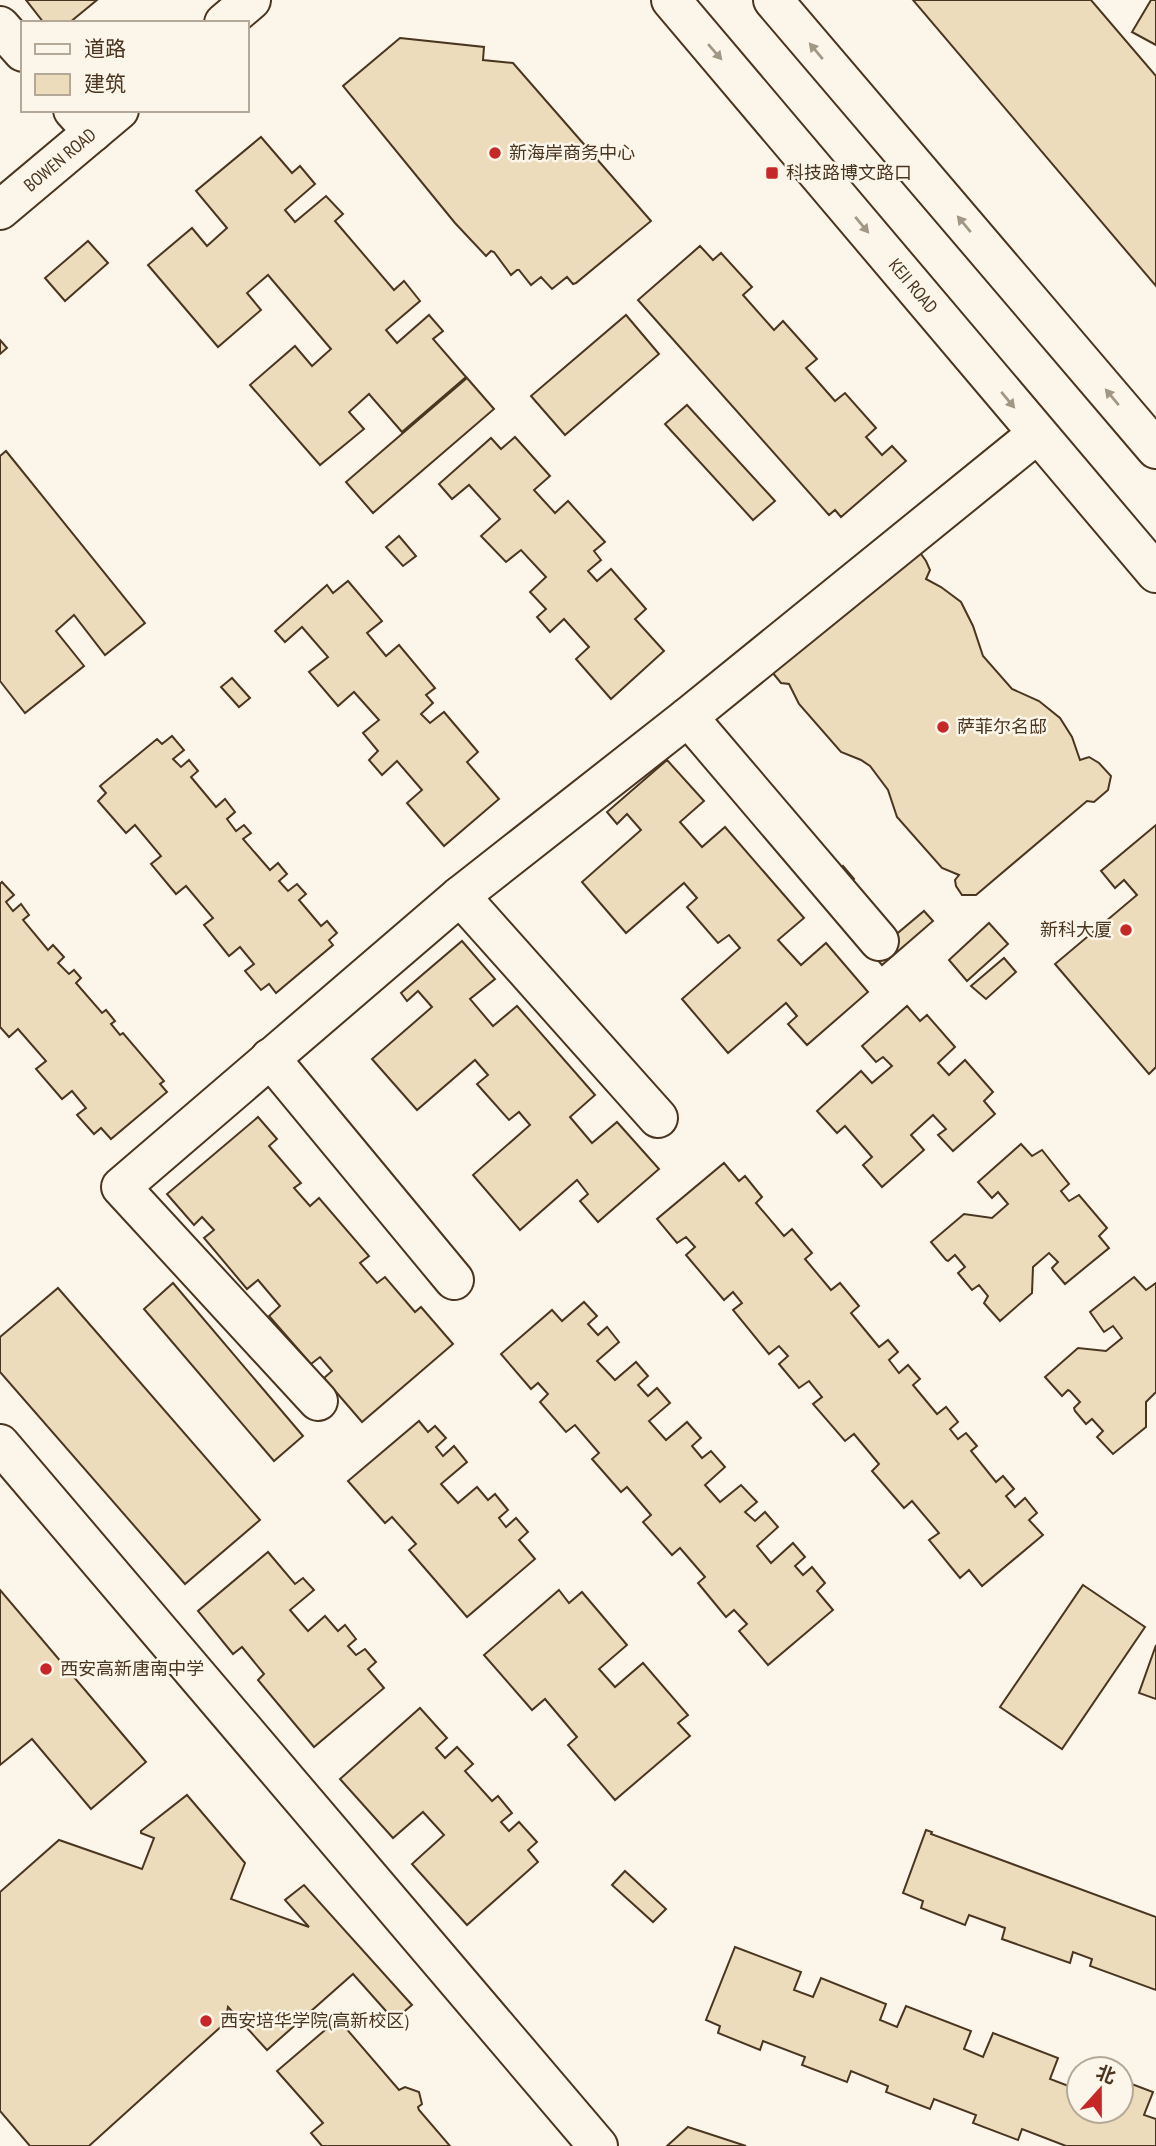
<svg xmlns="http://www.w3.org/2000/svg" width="1156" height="2146" font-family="'PT Sans Narrow','Noto Sans SC',sans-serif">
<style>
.building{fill:#ecdcbc;stroke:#4a3520;stroke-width:2}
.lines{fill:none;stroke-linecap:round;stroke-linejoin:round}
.minor-casing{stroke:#4a3520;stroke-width:42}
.tertiary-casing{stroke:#4a3520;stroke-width:42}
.primary-casing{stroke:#4a3520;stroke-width:42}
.minor{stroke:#fbf6e9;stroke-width:38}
.tertiary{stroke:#fbf6e9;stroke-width:38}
.primary{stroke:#fbf6e9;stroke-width:38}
.oneway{fill:#a29684}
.poi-dot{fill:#c62828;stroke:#fbf6e9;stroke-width:2.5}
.labels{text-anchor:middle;stroke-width:5;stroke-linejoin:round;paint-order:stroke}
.poi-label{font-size:18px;fill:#4a3520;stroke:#fbf6e9;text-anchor:start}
.street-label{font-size:18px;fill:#4a3520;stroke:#fbf6e9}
</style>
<rect width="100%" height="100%" fill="#fbf6e9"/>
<g class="building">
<path d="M26,0H97L69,23H44Z"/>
<path d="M913,0H1091L1156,76V286Z"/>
<path d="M1151,0H1156V45L1132,32Z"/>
<path d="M400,38L484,47L483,60L513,63L651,221L576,283L573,284L567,277L552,289L541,277L531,285L519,270H517L511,275L494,252L491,251L486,256L455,223L343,86Z"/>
<path d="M261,137L292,173L300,166L315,184L285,210L295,222L326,196L343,214L335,221L394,290L404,281L420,301L386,330L397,343L429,315L443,331L433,339L466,377L402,432L369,394L349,412L364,429L320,465L250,385L295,346L312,366L331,349L268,275L247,293L261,310L218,347L148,265L192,228L207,246L227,228L196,191Z"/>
<path d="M88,241L108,263L65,301L45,278Z"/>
<path d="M700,246L713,260L721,253L752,287L743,295L774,330L783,321L817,359L806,368L835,401L845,393L876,428L866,437L882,455L892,446L906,461L841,517L835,510L829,515L638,300Z"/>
<path d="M626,315L659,354L565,435L531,396Z"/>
<path d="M0,340L7,348L0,354Z"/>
<path d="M467,378L494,409L373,513L346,482Z"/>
<path d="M687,405L775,501L753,520L665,424Z"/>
<path d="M515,437L550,476L534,490L555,513L568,501L605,542L594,551L601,560L588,571L597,581L611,569L646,609L635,619L664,651L611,699L576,659L589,647L564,619L550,632L537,617L546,609L530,592L546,577L521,550L506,562L481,536L500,519L469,485L452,499L439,484L491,438L501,449Z"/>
<path d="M6,451L145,623L105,655L74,615L56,631L84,666L25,713L0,681V456Z"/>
<path d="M399,536L416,556L403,566L386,547Z"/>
<path d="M916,547L926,561L930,570L926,579L941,587L961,602L973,626L983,656L1012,689L1039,701L1060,718L1072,737L1080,760L1089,757L1099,763L1111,776L1108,790L1094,802L1087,801L976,895H962L956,886L955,880L959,875L942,868L897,817L888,790L870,766L861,760L841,752L799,704L789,684L781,683L772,672Z"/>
<path d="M348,581L382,621L367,633L386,656L399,645L435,688L426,695L433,703L421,714L430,723L444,712L478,752L467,762L499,799L444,846L407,803L422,790L397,761L382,775L369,760L378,751L363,733L379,720L354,692L338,706L309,672L328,657L302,627L285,642L275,631L327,585L333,593Z"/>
<path d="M232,678L250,698L239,707L221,687Z"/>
<path d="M172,736L184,750L173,759L181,767L189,760L198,771L191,777L216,807L225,799L235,812L227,819L236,831L244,825L251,833L243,839L270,870L278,863L287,874L279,881L288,891L297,884L306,894L299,900L321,926L327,921L337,933L329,940L333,945L276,993L269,984L261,990L245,971L254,964L240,947L229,956L204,925L213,918L186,886L176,894L151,864L161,856L135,825L126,833L98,801L106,793L100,786L157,739L162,744Z"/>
<path d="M667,760L704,801L680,822L702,847L725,827L804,918L778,940L801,965L826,943L868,992L807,1045L788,1024L797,1016L786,1003L728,1053L682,999L740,948L729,935L718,943L687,907L697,898L684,883L626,933L582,882L641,830L627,814L617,824L607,812Z"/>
<path d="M1156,825V1067L1149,1074L1055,964L1137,895L1124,880L1115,888L1101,871Z"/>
<path d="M843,866L854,879L842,890L887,942L924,911L933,921L882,965L874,956L831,876Z"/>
<path d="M2,882L14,895L6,902L13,911L21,904L29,915L23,920L48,950L53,945L64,957L58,963L69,974L74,970L81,978L76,983L102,1013L106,1010L115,1021L111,1024L120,1035L123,1033L164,1081L160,1084L167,1092L111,1139L101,1128L94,1134L77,1115L86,1108L72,1091L62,1099L36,1069L46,1061L18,1029L9,1037L0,1027V884Z"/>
<path d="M989,923L1008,944L967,981L949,960Z"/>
<path d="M462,941L495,979L470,999L493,1026L517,1006L595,1095L570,1117L592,1143L617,1122L659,1169L598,1222L580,1201L588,1194L577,1180L520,1230L473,1175L530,1125L519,1112L509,1120L477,1084L488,1075L475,1060L417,1110L372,1059L432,1007L418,991L407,1001L401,993Z"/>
<path d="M1004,958L1016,972L986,999L971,986Z"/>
<path d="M907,1006L920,1021L927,1015L955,1047L938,1063L949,1075L965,1060L993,1092L984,1101L995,1114L953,1151L938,1135L946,1129L933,1115L911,1135L924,1150L882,1187L863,1165L872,1157L845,1126L837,1133L817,1111L861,1071L872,1083L892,1066L883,1057L876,1062L862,1046Z"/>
<path d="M258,1117L277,1139L269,1146L301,1183L294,1188L310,1206L319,1198L369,1256L360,1263L377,1283L385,1277L415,1312L421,1307L453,1344L362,1422L324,1378L332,1371L320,1357L311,1364L269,1316L280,1306L258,1280L247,1289L204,1238L214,1230L202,1217L194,1225L167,1194Z"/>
<path d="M1021,1144L1032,1156L1042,1150L1069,1184L1061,1191L1069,1201L1079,1195L1107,1228L1099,1236L1109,1248L1065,1284L1053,1270L1052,1268L1058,1262L1049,1253L1033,1267L1032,1293L1000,1321L984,1303L988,1296L979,1285L972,1290L958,1273L965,1267L955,1255L948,1261L946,1260L931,1242L964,1214L992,1218L1008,1204L998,1192L992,1198L978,1182Z"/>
<path d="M724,1163L739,1181L745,1176L762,1197L756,1203L784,1236L792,1229L812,1253L805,1259L831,1290L840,1283L859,1306L851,1313L879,1347L888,1340L898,1352L889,1360L899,1373L908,1365L920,1379L913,1385L937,1414L946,1407L958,1422L950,1429L958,1439L966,1433L977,1446L971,1451L996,1482L1003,1476L1014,1489L1006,1496L1015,1507L1025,1498L1037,1513L1029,1520L1043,1535L982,1586L969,1570L960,1578L929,1540L939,1533L912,1501L904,1508L872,1471L879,1464L854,1434L845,1441L813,1404L822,1397L809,1381L799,1388L779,1364L788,1356L779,1346L769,1354L733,1310L742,1303L733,1292L724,1300L686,1255L695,1247L686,1237L677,1243L657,1219Z"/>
<path d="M1134,1277L1146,1290L1156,1283V1392L1146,1402V1427L1113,1454L1097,1437L1103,1431L1092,1419L1086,1424L1075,1411L1074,1408L1080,1402L1070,1391L1068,1390L1062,1396L1045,1377L1078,1348L1106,1351L1122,1338L1113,1326L1104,1332L1090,1312Z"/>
<path d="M173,1283L303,1436L274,1461L144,1309Z"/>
<path d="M58,1288L260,1520L185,1584L0,1372V1337Z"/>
<path d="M584,1302L597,1316L588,1324L598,1335L607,1327L619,1342L597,1361L615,1380L636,1362L648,1376L638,1385L648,1396L657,1388L670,1403L649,1421L666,1440L687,1422L701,1438L692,1446L702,1458L711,1451L725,1467L705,1485L720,1502L741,1485L757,1502L745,1512L755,1521L765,1512L778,1527L757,1546L771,1563L793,1543L805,1557L795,1566L803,1575L812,1567L825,1583L817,1591L833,1610L768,1665L739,1631L747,1624L734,1610L726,1617L698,1583L705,1577L680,1548L672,1555L643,1522L651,1515L627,1487L621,1492L592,1459L599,1453L575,1425L566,1432L540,1402L548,1394L538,1383L531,1389L501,1354L552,1310L562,1321Z"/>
<path d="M419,1421L428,1432L435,1426L446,1438L436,1447L443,1456L454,1446L467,1462L441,1484L458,1503L477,1487L488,1500L495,1494L508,1510L499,1518L506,1527L516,1518L528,1532L519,1540L535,1559L467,1617L409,1550L416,1544L392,1517L385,1523L348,1481Z"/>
<path d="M268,1552L295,1584L303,1578L314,1590L290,1610L308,1631L325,1616L338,1631L345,1625L356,1639L348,1646L356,1655L365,1649L376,1662L368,1669L384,1688L314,1747L258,1680L264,1674L242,1647L233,1654L198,1611Z"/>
<path d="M1083,1585L1145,1627L1062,1749L1000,1707Z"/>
<path d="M0,1590L146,1762L91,1809L32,1739L0,1765Z"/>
<path d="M559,1590L569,1603L582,1592L627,1645L599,1669L615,1687L643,1663L688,1715L678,1723L690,1736L615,1800L568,1745L577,1737L545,1699L532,1710L484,1655Z"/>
<path d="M1156,1645V1699L1139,1693Z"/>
<path d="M420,1708L447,1738L436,1748L445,1758L457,1747L473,1764L465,1771L492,1801L498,1796L512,1813L501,1822L509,1831L519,1822L537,1842L528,1850L538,1862L467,1925L412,1864L444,1835L423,1812L393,1838L340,1779Z"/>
<path d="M187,1795L245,1863L231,1899L309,1927L285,1900L304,1885L412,2005L394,2020L353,1974L267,2050L228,2007L225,2023L89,2146H30L0,2111V1892L59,1840L142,1869L154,1838L141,1833V1831Z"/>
<path d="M926,1830L932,1832L931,1834L1156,1917V1990L1090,1966L1092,1959L1073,1952L1070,1963L1002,1939L1005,1928L969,1915L965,1925L921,1908L923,1901L903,1893Z"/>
<path d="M625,1871L666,1909L653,1922L612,1885Z"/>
<path d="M735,1947L801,1972L794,1990L813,1997L821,1978L886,2004L880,2020L897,2027L906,2006L971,2031L964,2049L983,2057L993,2033L1058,2058L1050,2079L1079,2090V2111H1121V2080L1153,2092L1144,2115L1156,2119V2146H1066L1022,2129L1018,2140L973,2123L976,2115L934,2099L930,2109L886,2092L888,2086L851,2071L847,2082L802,2065L805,2057L763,2041L760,2050L718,2033L720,2026L706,2020Z"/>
<path d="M338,2019L399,2090L405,2087L419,2092L422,2104L418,2107L419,2110L450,2146H322L311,2133L323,2123L277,2071Z"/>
<path d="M688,2127L746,2146H667Z"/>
</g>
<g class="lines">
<defs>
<g id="minor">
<path d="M0,26L23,52"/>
<path d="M73,110L93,132"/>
<path d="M688,717L879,941"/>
<path d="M460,896L658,1118"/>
<path d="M270,1058L454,1280"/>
<path d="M318,1401L121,1187L460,896L688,717L1037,434"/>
<path d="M0,1444L598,2146"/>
</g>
<g id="tertiary">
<path d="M224,23L251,0"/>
<path d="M0,210L119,110"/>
</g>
<g id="primary">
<path d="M671,0L1156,573"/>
<path d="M773,0L1156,449"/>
</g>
</defs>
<use href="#minor" class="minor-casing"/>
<use href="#tertiary" class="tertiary-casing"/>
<use href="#primary" class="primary-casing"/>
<use href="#minor" class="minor"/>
<use href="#tertiary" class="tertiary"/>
<use href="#primary" class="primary"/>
</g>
<defs><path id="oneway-solid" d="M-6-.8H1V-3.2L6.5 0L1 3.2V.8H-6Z" transform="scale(1.75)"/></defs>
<g class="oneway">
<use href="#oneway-solid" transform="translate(816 51) rotate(-130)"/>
<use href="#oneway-solid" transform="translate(715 52) rotate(49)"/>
<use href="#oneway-solid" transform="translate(964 224) rotate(-130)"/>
<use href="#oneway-solid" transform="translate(862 225) rotate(50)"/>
<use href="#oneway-solid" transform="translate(1112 397) rotate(-130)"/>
<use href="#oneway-solid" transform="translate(1008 400) rotate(50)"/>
</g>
<g class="poi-dot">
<circle cx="495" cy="153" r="7"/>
<rect x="765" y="166" width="14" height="14" rx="3.5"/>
<circle cx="943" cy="727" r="7"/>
<circle cx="1126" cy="930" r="7"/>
<circle cx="46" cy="1669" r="7"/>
<circle cx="206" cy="2021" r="7"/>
</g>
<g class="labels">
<g class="poi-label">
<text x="509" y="159">新海岸商务中心</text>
<text x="786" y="179">科技路博文路口</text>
<text x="957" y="733">萨菲尔名邸</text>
<text x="1112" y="936" text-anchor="end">新科大厦</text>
<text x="60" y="1675">西安高新唐南中学</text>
<text x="220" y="2027">西安培华学院(高新校区)</text>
</g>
<g class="street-label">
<text transform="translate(60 160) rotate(-40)" y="6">BOWEN ROAD</text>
<text transform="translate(913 286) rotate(50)" y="6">KEJI ROAD</text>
</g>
</g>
<rect x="21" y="21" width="228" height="91" fill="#fbf6e9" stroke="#b4a999" stroke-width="2"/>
<rect x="35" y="44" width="35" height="10" fill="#fbf6e9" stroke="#b4a999" stroke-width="2"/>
<text x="84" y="56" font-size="21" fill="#4a3520">道路</text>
<rect x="35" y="74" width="35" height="21" fill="#ecdcbc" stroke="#b4a999" stroke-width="2"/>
<text x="84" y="91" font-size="21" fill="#4a3520">建筑</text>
<g transform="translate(1100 2090) rotate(21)"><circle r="33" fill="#fbf6e9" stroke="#b4a999" stroke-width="2"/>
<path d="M0-5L12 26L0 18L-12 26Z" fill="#c62828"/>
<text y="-10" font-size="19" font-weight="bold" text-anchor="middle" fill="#4a3520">北</text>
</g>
</svg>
